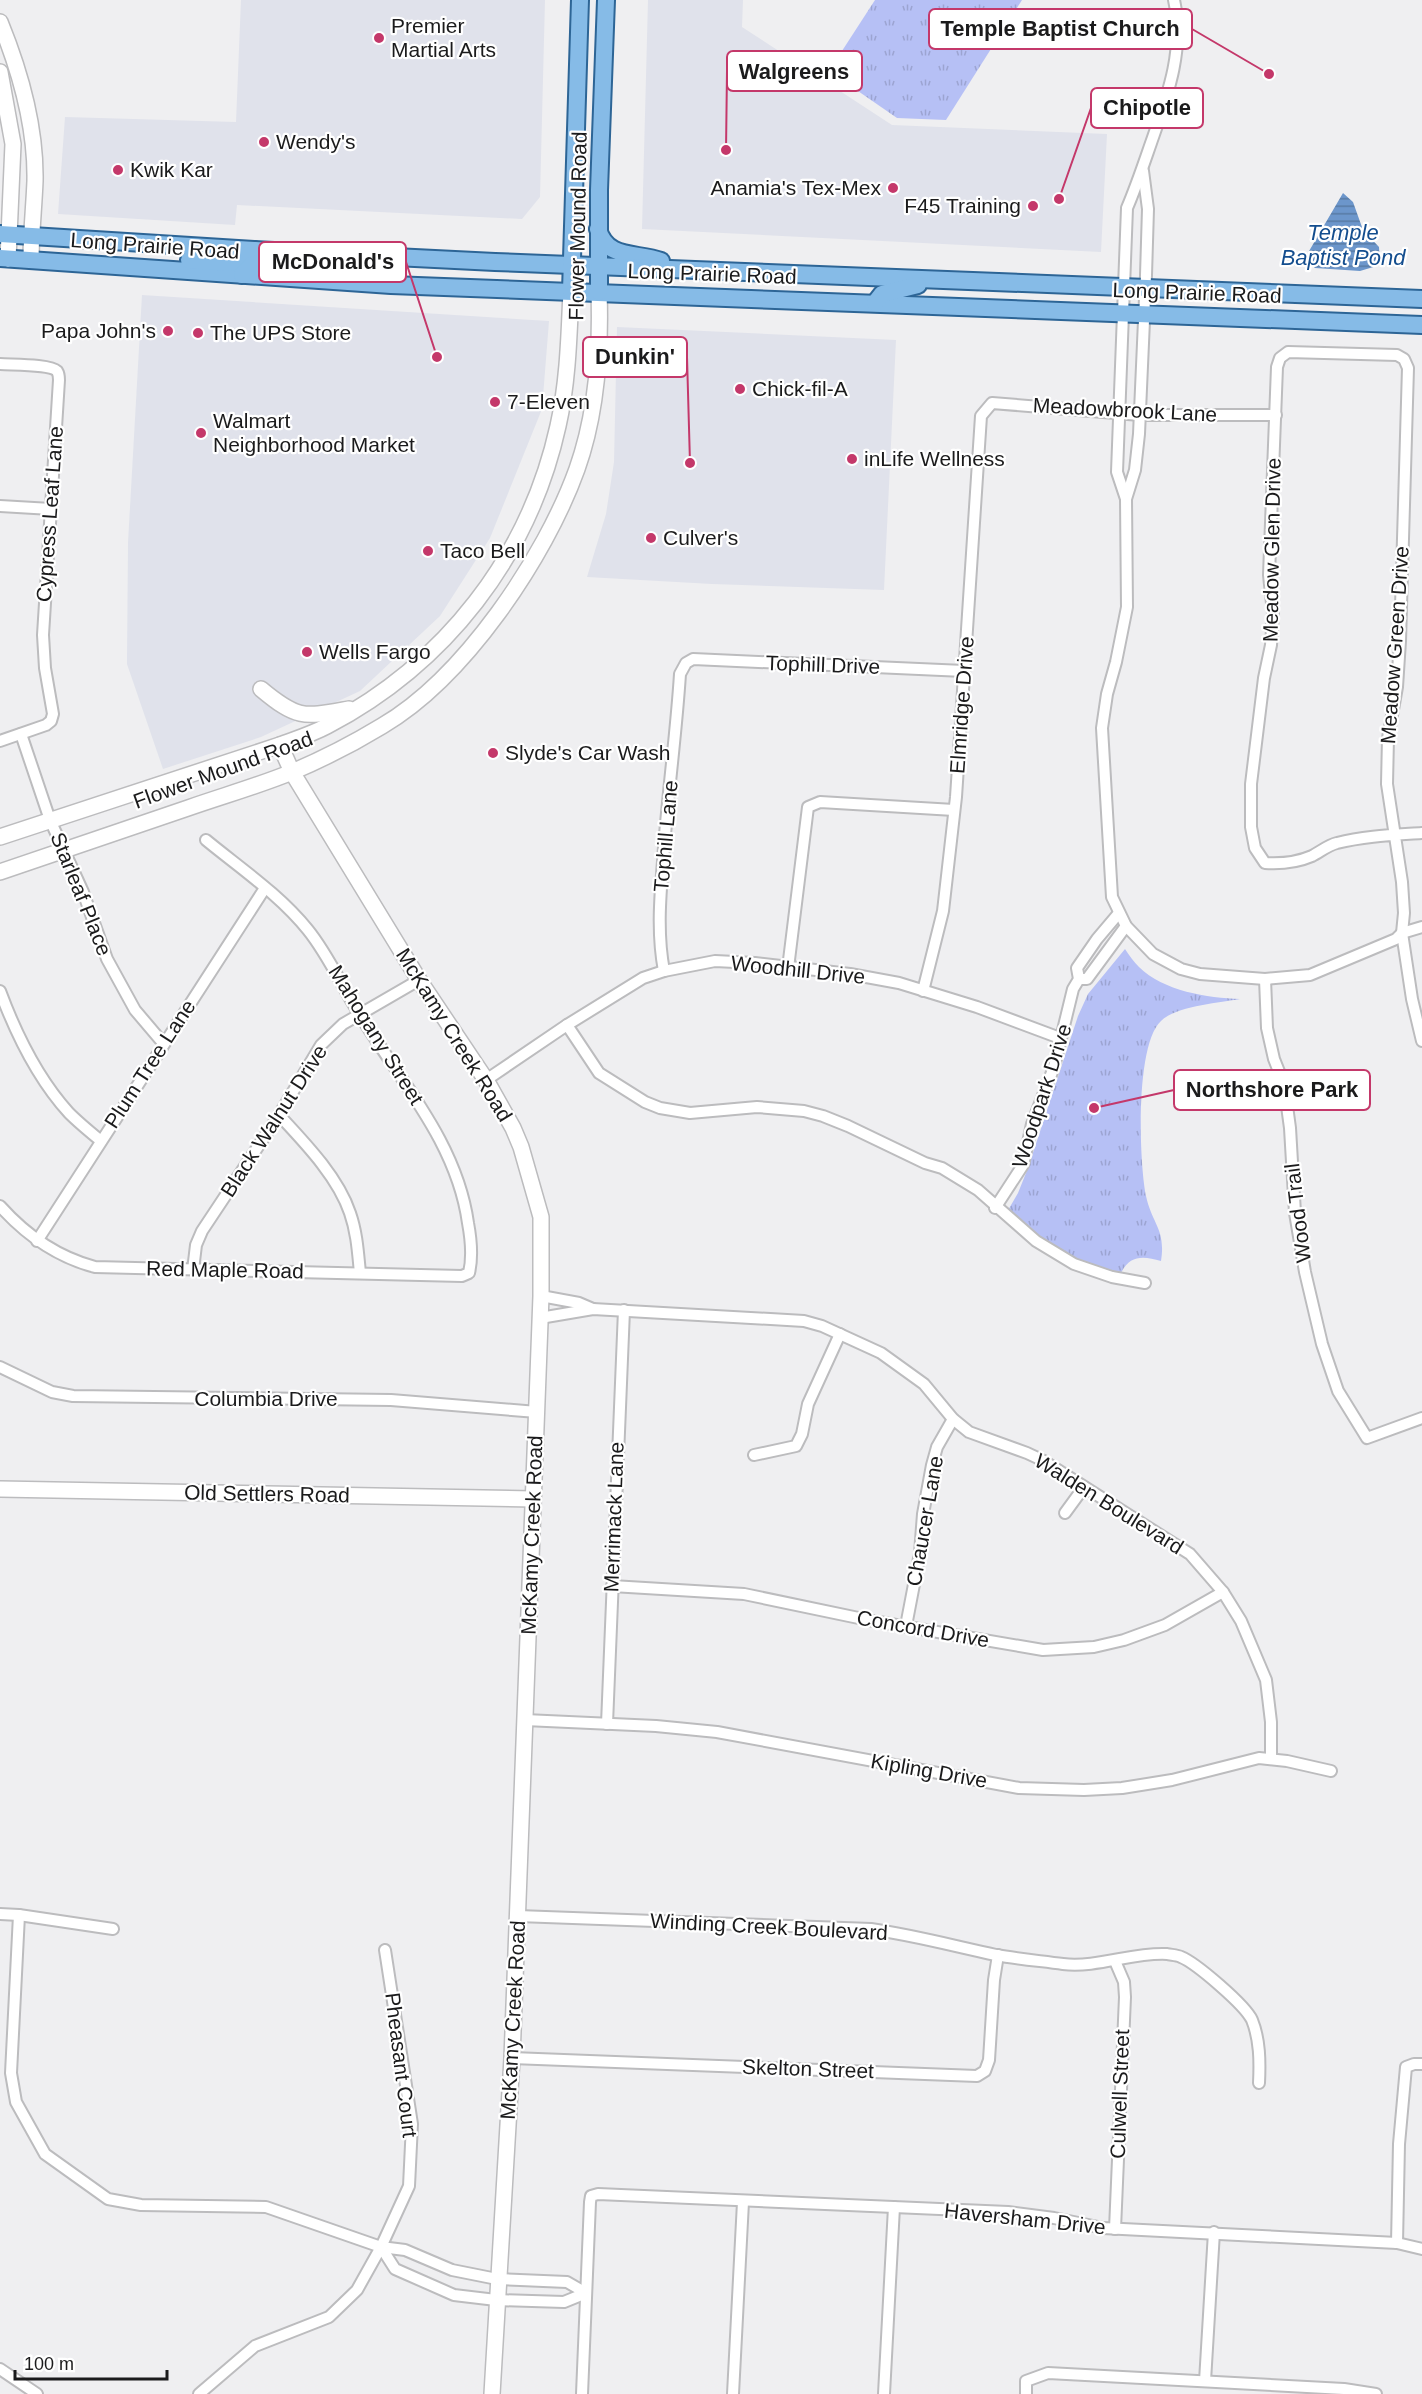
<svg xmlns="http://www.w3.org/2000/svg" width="1422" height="2394" font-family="Arial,sans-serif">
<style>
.built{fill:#e0e2eb}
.grass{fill:url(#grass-tufts)}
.water{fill:url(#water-rules)}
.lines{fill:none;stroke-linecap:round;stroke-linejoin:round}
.street-casing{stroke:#bcbcbe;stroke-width:14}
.secondary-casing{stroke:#bcbcbe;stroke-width:18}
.primary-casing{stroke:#2d6596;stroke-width:20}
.street{stroke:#fff;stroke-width:10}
.secondary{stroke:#fff;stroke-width:15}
.primary{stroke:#86bbe7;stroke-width:16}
.poi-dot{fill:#c4386a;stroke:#fff;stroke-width:2}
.labels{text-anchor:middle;stroke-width:4.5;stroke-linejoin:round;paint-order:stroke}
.poi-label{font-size:21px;fill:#1b1b1c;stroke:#fff;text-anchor:start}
.street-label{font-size:21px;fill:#1b1b1c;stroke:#fff}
.water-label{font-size:22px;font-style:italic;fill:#134d8e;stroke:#fff}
.leader{fill:none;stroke:#c4386a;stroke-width:2}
.callout-dot{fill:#c4386a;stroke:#fff;stroke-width:2}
.callout{fill:#fff;stroke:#c4386a;stroke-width:2}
.callout-label{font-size:22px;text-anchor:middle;font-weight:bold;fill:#1b1b1c}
</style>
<defs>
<pattern id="grass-tufts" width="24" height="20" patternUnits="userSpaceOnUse" patternTransform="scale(1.5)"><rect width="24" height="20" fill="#b6c0f5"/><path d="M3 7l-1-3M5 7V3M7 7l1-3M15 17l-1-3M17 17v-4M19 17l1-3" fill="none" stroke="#9ca4d1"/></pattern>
<pattern id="water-rules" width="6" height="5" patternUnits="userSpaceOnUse" patternTransform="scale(1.5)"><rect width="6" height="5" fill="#6c96cb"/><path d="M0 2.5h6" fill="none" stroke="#587aa4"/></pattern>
</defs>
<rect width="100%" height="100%" fill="#efeff1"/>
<g class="built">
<path d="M241,0H545L540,197L522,219L237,205L235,225L58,214L65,117L236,122Z"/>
<path d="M648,0H743L742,27L892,125L1107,134L1101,252L642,229Z"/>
<path d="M142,295L549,321L542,409L490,538L440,616L360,691L261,737L163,769L127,664L128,543Z"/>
<path d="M617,327L896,340L884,590L712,584L587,577L606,514L614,462Z"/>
</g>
<g class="grass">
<path d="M875,0H1022L946,120L897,118L829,71Z"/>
<path d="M1125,949C1129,955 1134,962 1139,967C1163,991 1208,998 1240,999C1219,1003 1176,1006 1161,1021C1135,1045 1139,1161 1146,1196C1152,1224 1166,1229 1161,1261C1143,1256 1130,1255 1121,1273L1070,1258L1040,1240L1007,1212L1018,1193L1028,1168L1078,1016L1088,994Z"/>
</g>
<path class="water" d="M1343,193L1353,202L1363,230L1379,247L1380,265L1360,271L1315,268L1305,258Z"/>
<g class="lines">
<defs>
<g id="street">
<path d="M1143,171L1148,209L1146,275L1139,434L1135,470L1126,499L1127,607L1116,662L1107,694L1102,728L1112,897L1126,926L1153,954L1181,969L1200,974L1265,979L1310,975L1396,939L1402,933L1422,927"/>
<path d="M0,364C11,365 50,364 57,371C59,374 59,377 59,380L43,635L45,668L53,714L51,721L46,725L0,741"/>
<path d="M1126,499L1117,472L1127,208C1136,187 1143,166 1151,143C1167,97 1185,50 1174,0"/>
<path d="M0,506L51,509"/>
<path d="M21,734L50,820L83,892L107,959L135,1010L163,1043"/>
<path d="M1422,833C1394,835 1365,836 1337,843C1328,845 1320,852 1312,856C1298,862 1280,864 1265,863L1255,848L1251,827V784L1264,678L1271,645L1273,613L1269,575L1277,367L1280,358L1288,352L1397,355L1404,359L1408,368L1400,641L1397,687L1388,738L1387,784L1402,882L1404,913L1402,933L1412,999L1422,1041"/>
<path d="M788,968L808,807L820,802L954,810"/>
<path d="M664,971C657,934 660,898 663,861C667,799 676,737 680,674L686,663L693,659L964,671"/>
<path d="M1079,979H1087L1126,926"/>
<path d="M1265,979L1267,1028L1274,1059L1284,1084L1290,1128L1295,1213L1305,1272L1322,1344L1338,1391L1367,1438L1422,1418"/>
<path d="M0,991C16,1034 38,1079 69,1113C79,1123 90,1132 101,1141"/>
<path d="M923,991L943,911L956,797L981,416L992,403L1140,415H1276"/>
<path d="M567,1025L599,1073L645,1102L660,1108L690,1113L757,1107L804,1111L823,1116L848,1126L925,1163L942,1168L978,1190L1036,1241L1074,1264L1112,1277L1145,1283"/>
<path d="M486,1080L567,1025L643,978L664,971L715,961L755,963L850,974L899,983L977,1007L1060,1038"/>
<path d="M279,1115C305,1143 338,1177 350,1213C357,1233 358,1253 360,1273"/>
<path d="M0,1206C26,1235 57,1257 95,1267L462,1276L469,1273C473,1256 471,1239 468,1223C457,1143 401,1082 360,1015C342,987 329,956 308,930C280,895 240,868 206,840"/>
<path d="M995,1208L1023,1165L1032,1124L1054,1067L1073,989L1079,979L1077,968L1097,939L1119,913"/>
<path d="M37,1241L265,888"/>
<path d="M193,1270L196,1245L202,1231L279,1115L321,1045L343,1024L419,980"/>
<path d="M541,1296L579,1303L593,1309"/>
<path d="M540,1318L593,1309L804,1321L822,1326L881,1353L924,1384L953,1419L969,1432L1027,1453L1042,1460L1190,1554L1223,1592L1241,1621L1266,1680L1271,1722V1758"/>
<path d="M0,1367L52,1392L73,1396L391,1400L537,1412"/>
<path d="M754,1455L796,1446L802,1434L808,1404L840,1334"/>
<path d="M1065,1513L1084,1487"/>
<path d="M612,1586L744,1594L873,1621L1043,1650L1094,1647L1124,1640L1165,1625L1223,1592"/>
<path d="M906,1626L920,1553L923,1514L932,1465L937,1447L953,1419"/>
<path d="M525,1720L656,1726L717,1732L1019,1788L1084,1790L1122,1788L1172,1780L1259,1758L1287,1761L1331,1771"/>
<path d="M607,1724L624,1310"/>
<path d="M0,1914L19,1915L113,1929"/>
<path d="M19,1915L11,2073L16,2102L45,2154L108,2199L141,2205L266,2207L381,2247L405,2250L452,2270L497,2279L567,2282L586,2293"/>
<path d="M518,1916L871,1929C913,1935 954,1946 996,1955C1018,1959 1041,1961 1063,1964C1098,1968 1133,1952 1167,1954C1171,1955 1177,1955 1181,1957C1196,1963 1245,2005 1252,2020C1260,2040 1260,2062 1259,2083"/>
<path d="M512,2058L977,2076L985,2071L989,2060L994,1980L998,1955"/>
<path d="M1115,2229L1125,1997L1124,1982L1115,1961"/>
<path d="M1397,2243L1399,2144L1406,2067L1414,2064H1422"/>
<path d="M381,2247L395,2269L454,2295L496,2300L564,2302L586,2293"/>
<path d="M0,2369L37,2394"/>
<path d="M1205,2381L1214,2232"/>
<path d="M199,2394L255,2346L329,2317L357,2290L381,2247L409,2186L412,2124L385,1950"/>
<path d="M582,2394L590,2202L591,2196L598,2194L1008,2212L1054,2218L1103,2228L1397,2243L1422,2249"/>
<path d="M733,2394L743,2202"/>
<path d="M884,2394L894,2207"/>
<path d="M1026,2394V2381L1048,2373L1344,2389L1376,2394"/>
</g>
<g id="secondary">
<path d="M0,22C20,71 36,128 35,181C34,207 31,234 31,260"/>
<path d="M0,72L13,144L8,259"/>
<path d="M261,689C298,720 304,717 349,709"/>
<path d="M280,745L292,772L419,980L486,1080L513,1128L521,1147L541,1217V1296L512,2058L492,2394"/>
<path d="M0,837L280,745C296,739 312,734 327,726C445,664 529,557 558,426C568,382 569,336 571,291"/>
<path d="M0,872C63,851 125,829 188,808C222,796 258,786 292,772C323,759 354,743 382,726C464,678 545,558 577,469C597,413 601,351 599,292"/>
<path d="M0,1489L533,1499"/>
</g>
<g id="primary">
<path d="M598,229C607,260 636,252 661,261"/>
<path d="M0,234L254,250L495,262L1422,299"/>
<path d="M0,258L391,285L1422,325"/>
<path d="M189,260L230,263L239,261L254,250"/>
<path d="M242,275L252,265L259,263L312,264"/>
<path d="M571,291L580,0"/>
<path d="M599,292V190L606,0"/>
<path d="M875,303L882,294L918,285"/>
</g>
</defs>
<use href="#street" class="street-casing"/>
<use href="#secondary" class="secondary-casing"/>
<use href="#primary" class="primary-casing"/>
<use href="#street" class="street"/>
<use href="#secondary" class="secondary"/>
<use href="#primary" class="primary"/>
</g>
<g class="poi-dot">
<circle cx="379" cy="38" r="6"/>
<circle cx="264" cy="142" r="6"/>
<circle cx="118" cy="170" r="6"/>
<circle cx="893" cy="188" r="6"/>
<circle cx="1033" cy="206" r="6"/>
<circle cx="168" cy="331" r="6"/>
<circle cx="198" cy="333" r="6"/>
<circle cx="740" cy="389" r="6"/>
<circle cx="495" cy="402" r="6"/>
<circle cx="201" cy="433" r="6"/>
<circle cx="852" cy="459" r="6"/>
<circle cx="651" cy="538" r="6"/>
<circle cx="428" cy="551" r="6"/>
<circle cx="307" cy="652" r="6"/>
<circle cx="493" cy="753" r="6"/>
</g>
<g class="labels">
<g class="poi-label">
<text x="391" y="33">Premier<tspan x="391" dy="24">Martial Arts</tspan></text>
<text x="276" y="149">Wendy's</text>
<text x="130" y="177">Kwik Kar</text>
<text x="881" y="195" text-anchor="end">Anamia's Tex-Mex</text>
<text x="1021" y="213" text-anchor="end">F45 Training</text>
<text x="156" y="338" text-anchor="end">Papa John's</text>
<text x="210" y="340">The UPS Store</text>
<text x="752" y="396">Chick-fil-A</text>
<text x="507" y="409">7-Eleven</text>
<text x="213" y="428">Walmart<tspan x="213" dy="24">Neighborhood Market</tspan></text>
<text x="864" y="466">inLife Wellness</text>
<text x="663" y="545">Culver's</text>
<text x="440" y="558">Taco Bell</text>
<text x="319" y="659">Wells Fargo</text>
<text x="505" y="760">Slyde's Car Wash</text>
</g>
<g class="street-label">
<text transform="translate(578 226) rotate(-89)" y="7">Flower Mound Road</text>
<text transform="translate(155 246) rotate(4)" y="7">Long Prairie Road</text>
<text transform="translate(712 274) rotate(2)" y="7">Long Prairie Road</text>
<text transform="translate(1197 293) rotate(2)" y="7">Long Prairie Road</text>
<text transform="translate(1125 410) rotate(3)" y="7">Meadowbrook Lane</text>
<text transform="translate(50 514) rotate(-86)" y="7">Cypress Leaf Lane</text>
<text transform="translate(1272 550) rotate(-89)" y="7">Meadow Glen Drive</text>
<text transform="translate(1395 645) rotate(-86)" y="7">Meadow Green Drive</text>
<text transform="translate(823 665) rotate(2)" y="7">Tophill Drive</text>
<text transform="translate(962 705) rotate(-86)" y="7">Elmridge Drive</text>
<text transform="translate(223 770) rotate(-20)" y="7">Flower Mound Road</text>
<text transform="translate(666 836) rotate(-85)" y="7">Tophill Lane</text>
<text transform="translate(81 894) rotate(68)" y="7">Starleaf Place</text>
<text transform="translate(798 970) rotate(6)" y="7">Woodhill Drive</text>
<text transform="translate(376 1035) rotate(58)" y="7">Mahogany Street</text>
<text transform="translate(454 1035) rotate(58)" y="7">McKamy Creek Road</text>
<text transform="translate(150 1064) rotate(-57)" y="7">Plum Tree Lane</text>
<text transform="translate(1042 1096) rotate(-72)" y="7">Woodpark Drive</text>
<text transform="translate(274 1121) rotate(-57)" y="7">Black Walnut Drive</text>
<text transform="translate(1298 1213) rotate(-97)" y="7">Wood Trail</text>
<text transform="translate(225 1270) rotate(1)" y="7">Red Maple Road</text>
<text x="266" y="1406">Columbia Drive</text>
<text transform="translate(267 1494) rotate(1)" y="7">Old Settlers Road</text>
<text transform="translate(1109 1504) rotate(32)" y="7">Walden Boulevard</text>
<text transform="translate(614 1517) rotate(-88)" y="7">Merrimack Lane</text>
<text transform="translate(925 1521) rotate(-80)" y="7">Chaucer Lane</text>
<text transform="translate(532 1535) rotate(-88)" y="7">McKamy Creek Road</text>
<text transform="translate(923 1629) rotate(10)" y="7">Concord Drive</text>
<text transform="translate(929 1771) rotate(10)" y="7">Kipling Drive</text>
<text transform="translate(769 1927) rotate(3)" y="7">Winding Creek Boulevard</text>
<text transform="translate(513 2020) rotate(-87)" y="7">McKamy Creek Road</text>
<text transform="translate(401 2065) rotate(83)" y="7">Pheasant Court</text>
<text transform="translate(808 2069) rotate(2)" y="7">Skelton Street</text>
<text transform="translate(1120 2094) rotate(-88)" y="7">Culwell Street</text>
<text transform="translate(1025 2219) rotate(6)" y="7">Haversham Drive</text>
</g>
<g class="water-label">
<text x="1343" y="240">Temple<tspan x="1343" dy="25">Baptist Pond</tspan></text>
</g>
</g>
<path class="leader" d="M1269 74L1192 29M726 150L727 71M1059 199L1091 108M437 357L406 262M690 463L687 357M1094 1108L1174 1090"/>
<g class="callout-dot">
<circle cx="1269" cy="74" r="6"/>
<circle cx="726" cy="150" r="6"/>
<circle cx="1059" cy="199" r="6"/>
<circle cx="437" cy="357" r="6"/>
<circle cx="690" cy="463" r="6"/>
<circle cx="1094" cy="1108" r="6"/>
</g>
<g class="callout">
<rect x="929" y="9" width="263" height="40" rx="6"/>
<rect x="727" y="51" width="135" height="40" rx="6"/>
<rect x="1091" y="88" width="112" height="40" rx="6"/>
<rect x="259" y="242" width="147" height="40" rx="6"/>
<rect x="583" y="337" width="104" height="40" rx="6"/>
<rect x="1174" y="1070" width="196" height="40" rx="6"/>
</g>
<g class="callout-label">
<text x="1060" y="36">Temple Baptist Church</text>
<text x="794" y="79">Walgreens</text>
<text x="1147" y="115">Chipotle</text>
<text x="333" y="269">McDonald's</text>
<text x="635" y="364">Dunkin'</text>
<text x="1272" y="1097">Northshore Park</text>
</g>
<path d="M15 2370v9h152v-9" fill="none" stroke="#1b1b1c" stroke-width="3"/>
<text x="24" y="2370" font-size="18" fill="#1b1b1c" stroke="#ffffff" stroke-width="4.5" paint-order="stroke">100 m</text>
</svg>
